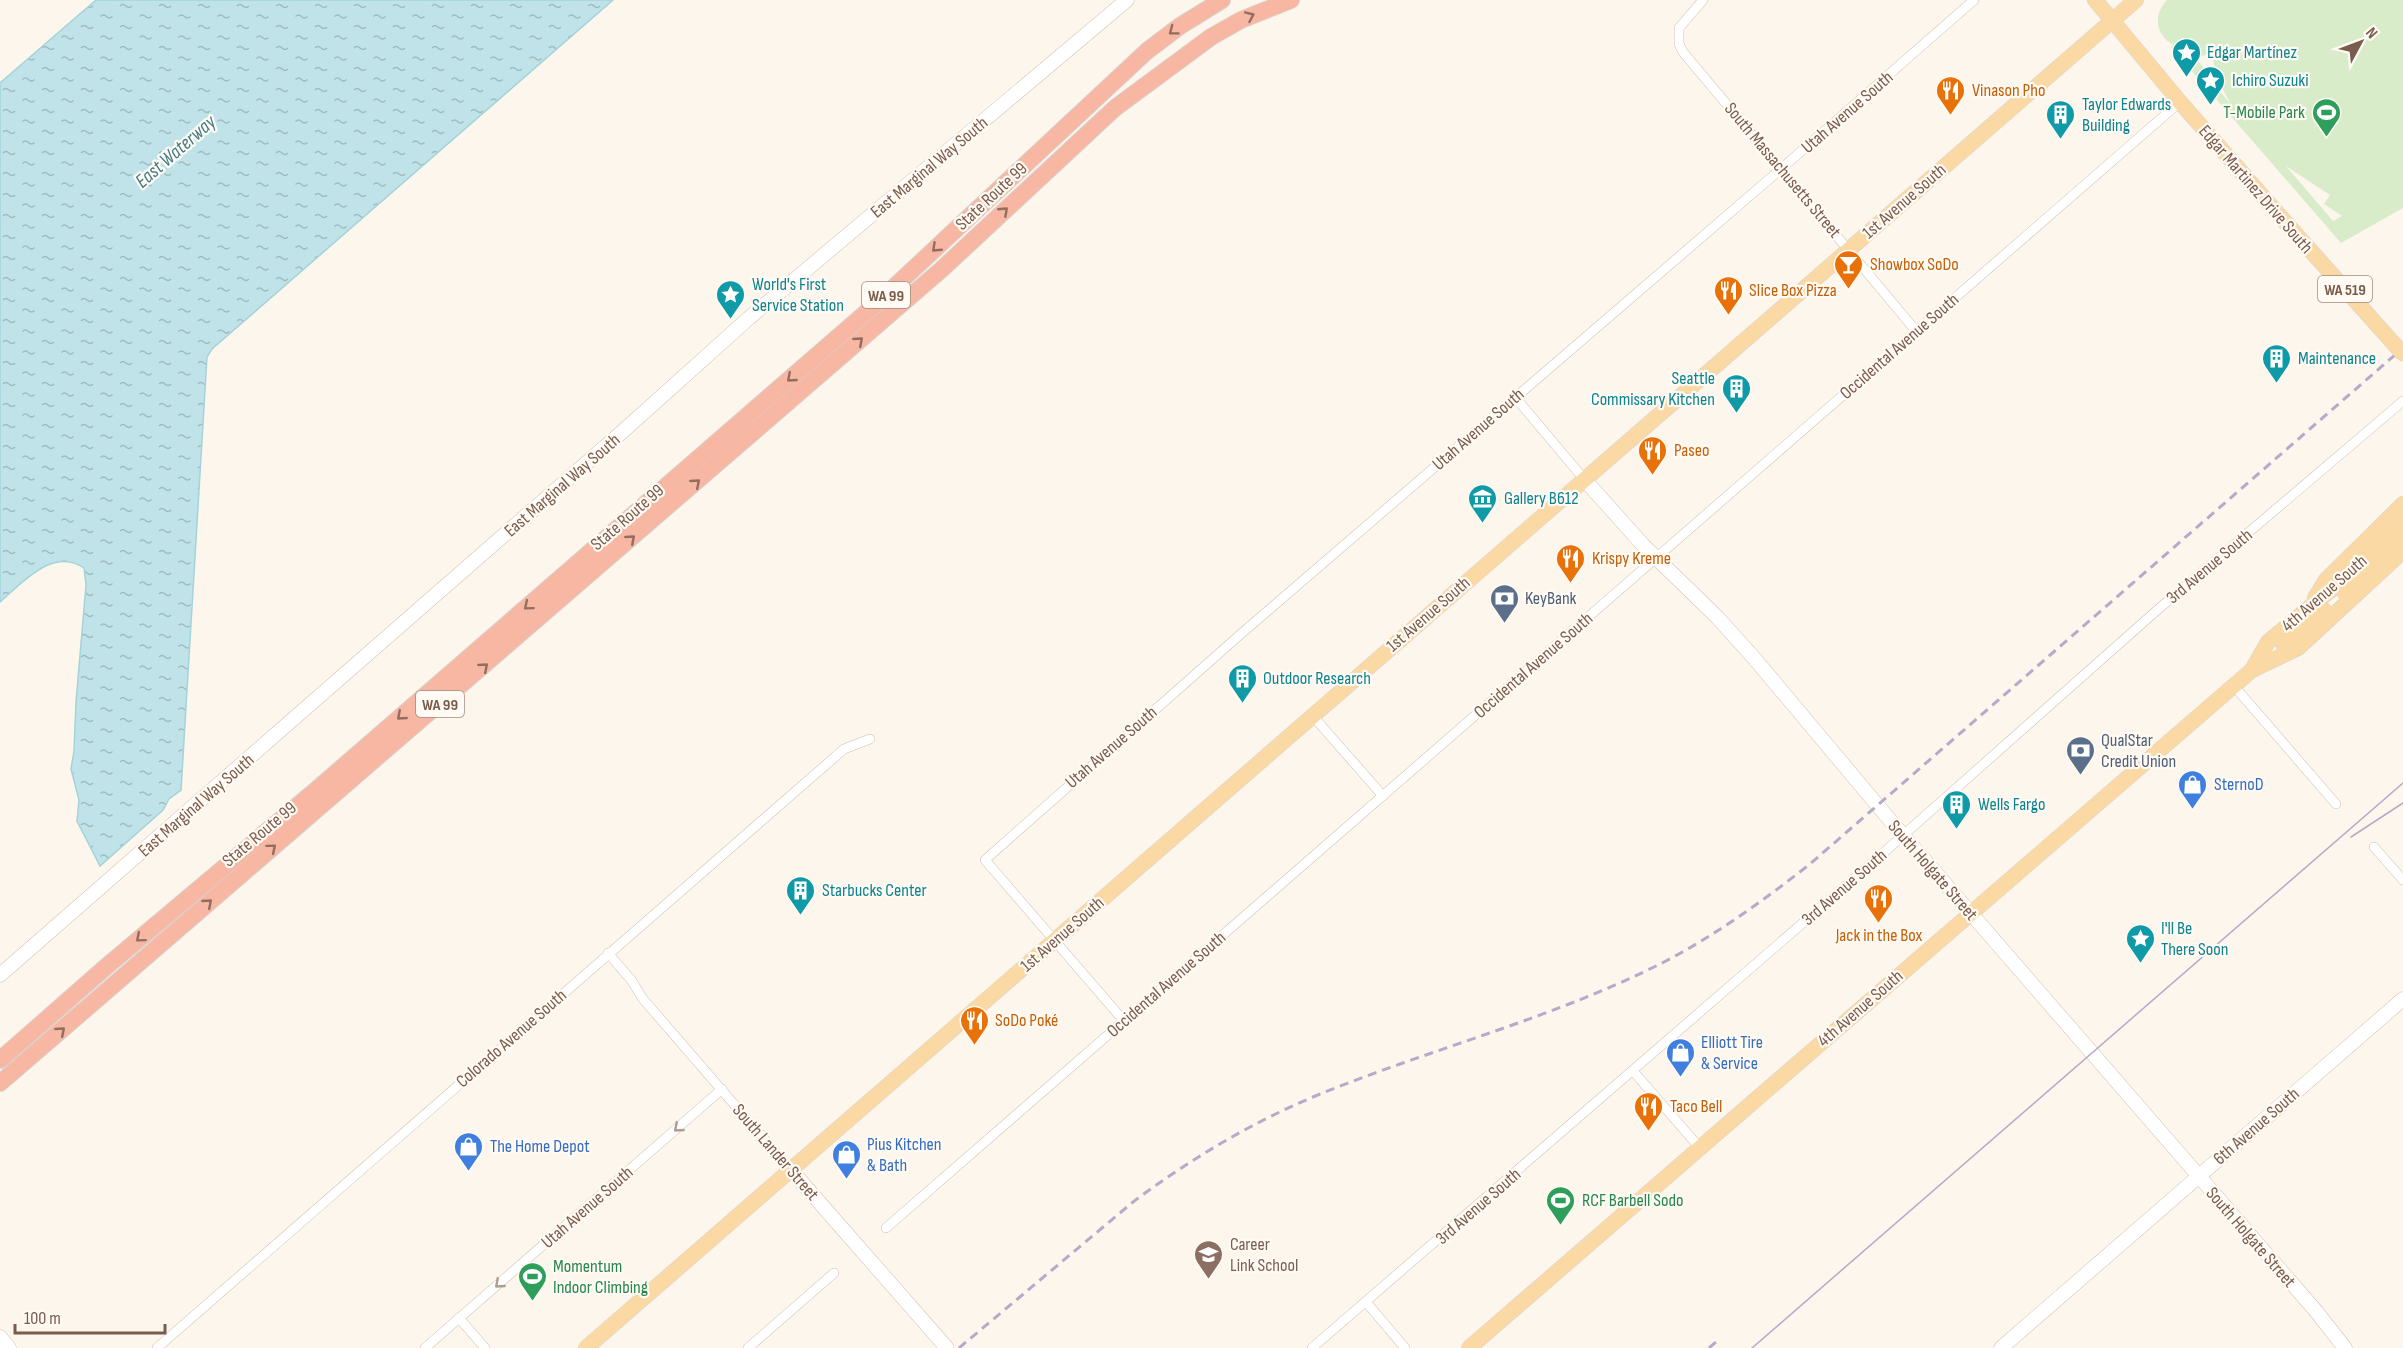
<svg xmlns="http://www.w3.org/2000/svg" width="2403" height="1348" font-family="'Sofia Sans Condensed',sans-serif">
<style>
.green{fill:#d8ecc9;fill-rule:evenodd}
.water{fill:url(#water-ripples);stroke:#a5d3da;stroke-width:1.5}
.lines{fill:none;stroke-linecap:round;stroke-linejoin:round}
.street-casing{stroke:#d1beb0;stroke-width:10}
.secondary-casing{stroke:#d6c0b0;stroke-width:15}
.primary-casing{stroke:#dad1cd;stroke-width:16}
.highway-casing{stroke:#dad1cd;stroke-width:18}
.street{stroke:#fff;stroke-width:9}
.secondary{stroke:#fff;stroke-width:14}
.primary{stroke:#fbd9a5;stroke-width:15}
.highway{stroke:#f7b7a3;stroke-width:16}
.tram{stroke:#b9a8c9;stroke-width:1.5}
.rail{stroke:#b9a8c9;stroke-width:3;stroke-dasharray:9 6;stroke-linecap:butt}
.primary-bridge-casing{stroke:#dad1cd;stroke-width:16;stroke-linecap:butt}
.primary-bridge{stroke:#fbd9a5;stroke-width:15}
.oneway{stroke:#936e5e}
.oneway2{stroke:#af9d94}
.labels{text-anchor:middle;stroke-width:4.5;stroke-linejoin:round;paint-order:stroke}
.shield{fill:#fffaf3;stroke:#a28b7f;stroke-width:1.5}
.shield-label{font-size:16px;font-weight:bold;fill:#7a5c4d}
.culture-label{font-size:18px;fill:#0d838f;stroke:#fffaf3;text-anchor:start}
.food-label{font-size:18px;fill:#c56008;stroke:#fffaf3;text-anchor:start}
.street-label{font-size:18px;fill:#7a5c4d;stroke:#fffaf3}
.leisure-label{font-size:18px;fill:#27864d;stroke:#fffaf3;text-anchor:start}
.service-label{font-size:18px;fill:#4e5e75;stroke:#fffaf3;text-anchor:start}
.shop-label{font-size:18px;fill:#366cbe;stroke:#fffaf3;text-anchor:start}
.education-label{font-size:18px;fill:#785e54;stroke:#fffaf3;text-anchor:start}
.water-label{font-size:20px;font-style:italic;fill:#437c86;stroke:#fffaf3}
</style>
<defs>
<pattern id="water-ripples" width="26" height="14" patternUnits="userSpaceOnUse" patternTransform="scale(1.5)"><rect width="26" height="14" fill="#bfe3e8"/><path d="M2 4q2-2 4 0t4 0M15 11q2-2 4 0t4 0" fill="none" stroke="#a0bbbe"/></pattern>
</defs>
<rect width="100%" height="100%" fill="#fdf6ec"/>
<path class="green" d="M2167,0H2403V208L2341,243L2171,47L2173,45C2155,34 2153,15 2167,0ZM2212,54L2216,75L2213,78L2215,83L2219,82L2230,103L2203,72L2205,69L2197,60L2201,56ZM2286,166L2330,195L2324,204L2342,216L2333,221Z"/>
<path class="water" d="M96,0H613L212,349L207,357L181,790L169,799L163,810L100,866L77,821L79,800L71,769L74,751L76,702L86,585L84,568C53,547 23,582 0,602V83Z"/>
<g class="lines">
<defs>
<g id="street">
<path d="M1703,0L1679,28V44L1683,52L1916,331"/>
<path d="M1515,397L1584,479"/>
<path d="M2234,686L2336,804"/>
<path d="M1312,715L1383,796"/>
<path d="M2374,847L2403,880"/>
<path d="M608,953L632,981L643,999L791,1170"/>
<path d="M1124,1021L985,860L1242,633L1782,168L1974,0"/>
<path d="M1633,1071L1700,1148"/>
<path d="M886,1228L2180,102"/>
<path d="M1366,1302L1405,1348"/>
<path d="M459,1318L485,1348"/>
<path d="M157,1348L844,749L870,739"/>
<path d="M425,1348L722,1089"/>
<path d="M748,1348L834,1273"/>
<path d="M1312,1348L1864,870L2155,612L2403,401"/>
</g>
<g id="secondary">
<path d="M1584,479L1643,545L1717,617L1754,658L1889,819L2315,1310L2345,1348"/>
<path d="M0,975L622,432L749,318L1127,0"/>
<path d="M791,1170L947,1348"/>
<path d="M0,1337L9,1348"/>
<path d="M2001,1348L2403,999"/>
</g>
<g id="primary">
<path d="M2095,0L2180,102L2286,223"/>
<path d="M2344,592L2403,536"/>
<path d="M2315,598L2326,580L2403,504"/>
<path d="M2284,646L2324,610"/>
<path d="M2252,670L2268,642L2333,588L2403,521"/>
<path d="M586,1348L2136,0"/>
<path d="M1469,1348L2252,670L2298,648L2403,551"/>
</g>
<g id="highway">
<path d="M0,1060L107,966L315,791L876,304L1147,51L1180,26L1222,0"/>
<path d="M0,1083L942,269L1115,108L1211,37L1241,20L1291,0"/>
</g>
</defs>
<use href="#street" class="street-casing"/>
<use href="#secondary" class="secondary-casing"/>
<use href="#primary" class="primary-casing"/>
<use href="#highway" class="highway-casing"/>
<use href="#street" class="street"/>
<use href="#secondary" class="secondary"/>
<use href="#primary" class="primary"/>
<use href="#highway" class="highway"/>
<g class="tram">
<path d="M2351,837L2403,803"/>
<path d="M1752,1348L2403,783"/>
</g>
<g class="rail">
<path d="M959,1348L1133,1202C1189,1160 1249,1124 1313,1097C1429,1049 1552,1019 1664,962C1716,935 1764,900 1810,864L2396,354"/>
<path d="M1709,1348L1716,1342"/>
</g>
<defs>
<path id="primary-bridge" d="M2286,223L2403,354"/>
</defs>
<use href="#primary-bridge" class="primary-bridge-casing"/>
<use href="#primary-bridge" class="primary-bridge"/>
</g>
<defs><path id="oneway-chevron" d="M-2-3.5L2.5 0L-2 3.5" fill="none" stroke-width="1.6" stroke-linecap="round" stroke-linejoin="round" transform="scale(1.5)"/></defs>
<g class="oneway">
<use href="#oneway-chevron" transform="translate(1250 16) rotate(-24)"/>
<use href="#oneway-chevron" transform="translate(1173 31) rotate(143)"/>
<use href="#oneway-chevron" transform="translate(1004 211) rotate(-43)"/>
<use href="#oneway-chevron" transform="translate(936 248) rotate(137)"/>
<use href="#oneway-chevron" transform="translate(859 341) rotate(-41)"/>
<use href="#oneway-chevron" transform="translate(791 378) rotate(139)"/>
<use href="#oneway-chevron" transform="translate(696 483) rotate(-41)"/>
<use href="#oneway-chevron" transform="translate(631 539) rotate(-41)"/>
<use href="#oneway-chevron" transform="translate(528 606) rotate(140)"/>
<use href="#oneway-chevron" transform="translate(484 667) rotate(-41)"/>
<use href="#oneway-chevron" transform="translate(401 716) rotate(139)"/>
<use href="#oneway-chevron" transform="translate(272 848) rotate(-40)"/>
<use href="#oneway-chevron" transform="translate(208 903) rotate(-41)"/>
<use href="#oneway-chevron" transform="translate(140 938) rotate(140)"/>
<use href="#oneway-chevron" transform="translate(61 1031) rotate(-41)"/>
</g>
<g class="oneway2">
<use href="#oneway-chevron" transform="translate(678 1128) rotate(139)"/>
<use href="#oneway-chevron" transform="translate(499 1284) rotate(139)"/>
</g>
<defs>
<symbol id="sight-pin" viewBox="-11 -11 22 30"><path d="M0 17L-7.5 6A9.5 9.5 0 1 1 7.5 6Z" fill="#0f9aa8" stroke="#fffaf3"/><path d="M0-6L1.8-2.2L6-1.7L2.9 1.2L3.7 5.4L0 3.3L-3.7 5.4L-2.9 1.2L-6-1.7L-1.8-2.2Z" fill="#fff"/></symbol>
<symbol id="restaurant-pin" viewBox="-11 -11 22 30"><path d="M0 17L-7.5 6A9.5 9.5 0 1 1 7.5 6Z" fill="#e8710a" stroke="#fffaf3"/><path d="M-5-6h1v4h1v-4h1v4h1v-4h1v5L-1.5 .5V6h-2V.5L-5-1ZM5-6V6H3V1.5H1.5Q1.5-4 5-6Z" fill="#fff"/></symbol>
<symbol id="stadium-pin" viewBox="-11 -11 22 30"><path d="M0 17L-7.5 6A9.5 9.5 0 1 1 7.5 6Z" fill="#2e9e5b" stroke="#fffaf3"/><path d="M0-5a6.5 5 0 1 0 0 10a6.5 5 0 1 0 0-10ZM-3.5-1.8h7v3.6h-7Z" fill="#fff"/></symbol>
<symbol id="building-pin" viewBox="-11 -11 22 30"><path d="M0 17L-7.5 6A9.5 9.5 0 1 1 7.5 6Z" fill="#0f9aa8" stroke="#fffaf3"/><path d="M-4-6H4V6H1V3H-1V6H-4ZM-2.5-4.3h1.7v1.8h-1.7ZM.8-4.3h1.7v1.8H.8ZM-2.5-1h1.7V.8h-1.7ZM.8-1h1.7V.8H.8Z" fill="#fff"/></symbol>
<symbol id="bar-pin" viewBox="-11 -11 22 30"><path d="M0 17L-7.5 6A9.5 9.5 0 1 1 7.5 6Z" fill="#e8710a" stroke="#fffaf3"/><path d="M-6-5H6L.8 .8V4.5H3.5V6h-7V4.5H-.8V.8Z" fill="#fff"/></symbol>
<symbol id="museum-pin" viewBox="-11 -11 22 30"><path d="M0 17L-7.5 6A9.5 9.5 0 1 1 7.5 6Z" fill="#0f9aa8" stroke="#fffaf3"/><path d="M0-6L6-3V-2H-6V-3ZM-5-1h2V3h-2ZM-1-1h2V3h-2ZM3-1h2V3H3ZM-6 4H6V6H-6Z" fill="#fff"/></symbol>
<symbol id="bank-pin" viewBox="-11 -11 22 30"><path d="M0 17L-7.5 6A9.5 9.5 0 1 1 7.5 6Z" fill="#5c6f8a" stroke="#fffaf3"/><path d="M-6-4H6V4H-6ZM0-2.3a2.3 2.3 0 1 0 0 4.6a2.3 2.3 0 1 0 0-4.6Z" fill="#fff"/></symbol>
<symbol id="shop-pin" viewBox="-11 -11 22 30"><path d="M0 17L-7.5 6A9.5 9.5 0 1 1 7.5 6Z" fill="#3f7fe0" stroke="#fffaf3"/><path d="M-5-2.5h2.3a2.7 3.5 0 0 1 5.4 0H5L5.5 6h-11ZM-1.5-2.5h3a1.5 2.3 0 0 0-3 0Z" fill="#fff"/></symbol>
<symbol id="school-pin" viewBox="-11 -11 22 30"><path d="M0 17L-7.5 6A9.5 9.5 0 1 1 7.5 6Z" fill="#8d6e63" stroke="#fffaf3"/><path d="M0-5L7-2L0 1L-7-2ZM-4 1L0 2.5L4 1V4Q0 6-4 4Z" fill="#fff"/></symbol>
</defs>
<g fill-rule="evenodd">
<use href="#sight-pin" x="2170" y="36" width="33" height="45"/>
<use href="#sight-pin" x="2194" y="64" width="33" height="45"/>
<use href="#restaurant-pin" x="1934" y="74" width="33" height="45"/>
<use href="#stadium-pin" x="2310" y="96" width="33" height="45"/>
<use href="#building-pin" x="2044" y="98" width="33" height="45"/>
<use href="#bar-pin" x="1832" y="248" width="33" height="45"/>
<use href="#restaurant-pin" x="1712" y="274" width="33" height="45"/>
<use href="#sight-pin" x="714" y="278" width="33" height="45"/>
<use href="#building-pin" x="2260" y="342" width="33" height="45"/>
<use href="#building-pin" x="1720" y="372" width="33" height="45"/>
<use href="#restaurant-pin" x="1636" y="434" width="33" height="45"/>
<use href="#museum-pin" x="1466" y="482" width="33" height="45"/>
<use href="#restaurant-pin" x="1554" y="542" width="33" height="45"/>
<use href="#bank-pin" x="1488" y="582" width="33" height="45"/>
<use href="#building-pin" x="1226" y="662" width="33" height="45"/>
<use href="#bank-pin" x="2064" y="734" width="33" height="45"/>
<use href="#shop-pin" x="2176" y="768" width="33" height="45"/>
<use href="#building-pin" x="1940" y="788" width="33" height="45"/>
<use href="#building-pin" x="784" y="874" width="33" height="45"/>
<use href="#restaurant-pin" x="1862" y="882" width="33" height="45"/>
<use href="#sight-pin" x="2124" y="922" width="33" height="45"/>
<use href="#restaurant-pin" x="958" y="1004" width="33" height="45"/>
<use href="#shop-pin" x="1664" y="1036" width="33" height="45"/>
<use href="#restaurant-pin" x="1632" y="1090" width="33" height="45"/>
<use href="#shop-pin" x="452" y="1130" width="33" height="45"/>
<use href="#shop-pin" x="830" y="1138" width="33" height="45"/>
<use href="#stadium-pin" x="1544" y="1184" width="33" height="45"/>
<use href="#school-pin" x="1192" y="1238" width="33" height="45"/>
<use href="#stadium-pin" x="516" y="1260" width="33" height="45"/>
</g>
<g class="labels">
<g class="shield">
<rect x="2318" y="276" width="54" height="26" rx="4.5"/>
<rect x="862" y="282" width="48" height="26" rx="4.5"/>
<rect x="416" y="691" width="48" height="26" rx="4.5"/>
</g>
<g class="shield-label">
<text x="2345" y="295">WA 519</text>
<text x="886" y="301">WA 99</text>
<text x="440" y="710">WA 99</text>
</g>
<g class="culture-label">
<text x="2207" y="58">Edgar Martínez</text>
<text x="2232" y="86">Ichiro Suzuki</text>
<text x="2082" y="110">Taylor Edwards<tspan x="2082" dy="21">Building</tspan></text>
<text x="752" y="290">World's First<tspan x="752" dy="21">Service Station</tspan></text>
<text x="2298" y="364">Maintenance</text>
<text x="1715" y="384" text-anchor="end">Seattle<tspan x="1715" dy="21">Commissary Kitchen</tspan></text>
<text x="1504" y="504">Gallery B612</text>
<text x="1263" y="684">Outdoor Research</text>
<text x="1978" y="810">Wells Fargo</text>
<text x="822" y="896">Starbucks Center</text>
<text x="2161" y="934">I'll Be<tspan x="2161" dy="21">There Soon</tspan></text>
</g>
<g class="food-label">
<text x="1972" y="96">Vinason Pho</text>
<text x="1870" y="270">Showbox SoDo</text>
<text x="1749" y="296">Slice Box Pizza</text>
<text x="1674" y="456">Paseo</text>
<text x="1592" y="564">Krispy Kreme</text>
<text x="1879" y="941" text-anchor="middle">Jack in the Box</text>
<text x="995" y="1026">SoDo Poké</text>
<text x="1670" y="1112">Taco Bell</text>
</g>
<g class="street-label">
<text transform="translate(1847 112) rotate(-41)" y="6">Utah Avenue South</text>
<text transform="translate(929 167) rotate(-40)" y="6">East Marginal Way South</text>
<text transform="translate(1783 170) rotate(50)" y="6">South Massachusetts Street</text>
<text transform="translate(2256 189) rotate(49)" y="6">Edgar Martinez Drive South</text>
<text transform="translate(991 196) rotate(-43)" y="6">State Route 99</text>
<text transform="translate(1904 201) rotate(-41)" y="6">1st Avenue South</text>
<text transform="translate(1899 346) rotate(-41)" y="6">Occidental Avenue South</text>
<text transform="translate(1478 429) rotate(-41)" y="6">Utah Avenue South</text>
<text transform="translate(562 485) rotate(-41)" y="6">East Marginal Way South</text>
<text transform="translate(627 517) rotate(-41)" y="6">State Route 99</text>
<text transform="translate(2209 566) rotate(-40)" y="6">3rd Avenue South</text>
<text transform="translate(2324 593) rotate(-41)" y="6">4th Avenue South</text>
<text transform="translate(1428 614) rotate(-41)" y="6">1st Avenue South</text>
<text transform="translate(1533 665) rotate(-41)" y="6">Occidental Avenue South</text>
<text transform="translate(1111 747) rotate(-41)" y="6">Utah Avenue South</text>
<text transform="translate(196 805) rotate(-41)" y="6">East Marginal Way South</text>
<text transform="translate(259 834) rotate(-40)" y="6">State Route 99</text>
<text transform="translate(1933 870) rotate(49)" y="6">South Holgate Street</text>
<text transform="translate(1844 887) rotate(-41)" y="6">3rd Avenue South</text>
<text transform="translate(1062 934) rotate(-41)" y="6">1st Avenue South</text>
<text transform="translate(1166 984) rotate(-41)" y="6">Occidental Avenue South</text>
<text transform="translate(1860 1008) rotate(-41)" y="6">4th Avenue South</text>
<text transform="translate(511 1038) rotate(-41)" y="6">Colorado Avenue South</text>
<text transform="translate(2256 1126) rotate(-41)" y="6">6th Avenue South</text>
<text transform="translate(776 1152) rotate(49)" y="6">South Lander Street</text>
<text transform="translate(1478 1206) rotate(-41)" y="6">3rd Avenue South</text>
<text transform="translate(587 1207) rotate(-41)" y="6">Utah Avenue South</text>
<text transform="translate(2251 1237) rotate(49)" y="6">South Holgate Street</text>
</g>
<g class="leisure-label">
<text x="2305" y="118" text-anchor="end">T-Mobile Park</text>
<text x="1582" y="1206">RCF Barbell Sodo</text>
<text x="553" y="1272">Momentum<tspan x="553" dy="21">Indoor Climbing</tspan></text>
</g>
<g class="service-label">
<text x="1525" y="604">KeyBank</text>
<text x="2101" y="746">QualStar<tspan x="2101" dy="21">Credit Union</tspan></text>
</g>
<g class="shop-label">
<text x="2214" y="790">SternoD</text>
<text x="1701" y="1048">Elliott Tire<tspan x="1701" dy="21">&amp; Service</tspan></text>
<text x="867" y="1150">Pius Kitchen<tspan x="867" dy="21">&amp; Bath</tspan></text>
<text x="490" y="1152">The Home Depot</text>
</g>
<g class="education-label">
<text x="1230" y="1250">Career<tspan x="1230" dy="21">Link School</tspan></text>
</g>
<g class="water-label">
<text transform="translate(175 151) rotate(-41)" y="7">East Waterway</text>
</g>
</g>
<g transform="translate(2361 42) rotate(49)" stroke="#fffaf3" stroke-width="4.5" paint-order="stroke">
<path d="M0-4.5L10 22L0 15L-10 22Z" fill="#7a5c4d"/>
<text y="-9" font-size="16" font-weight="bold" text-anchor="middle" fill="#7a5c4d">N</text>
</g>
<path d="M15 1324v9h150v-9" fill="none" stroke="#7a5c4d" stroke-width="3"/>
<text x="24" y="1324" font-size="18" fill="#7a5c4d" stroke="#fffaf3" stroke-width="4.5" paint-order="stroke">100 m</text>
</svg>
